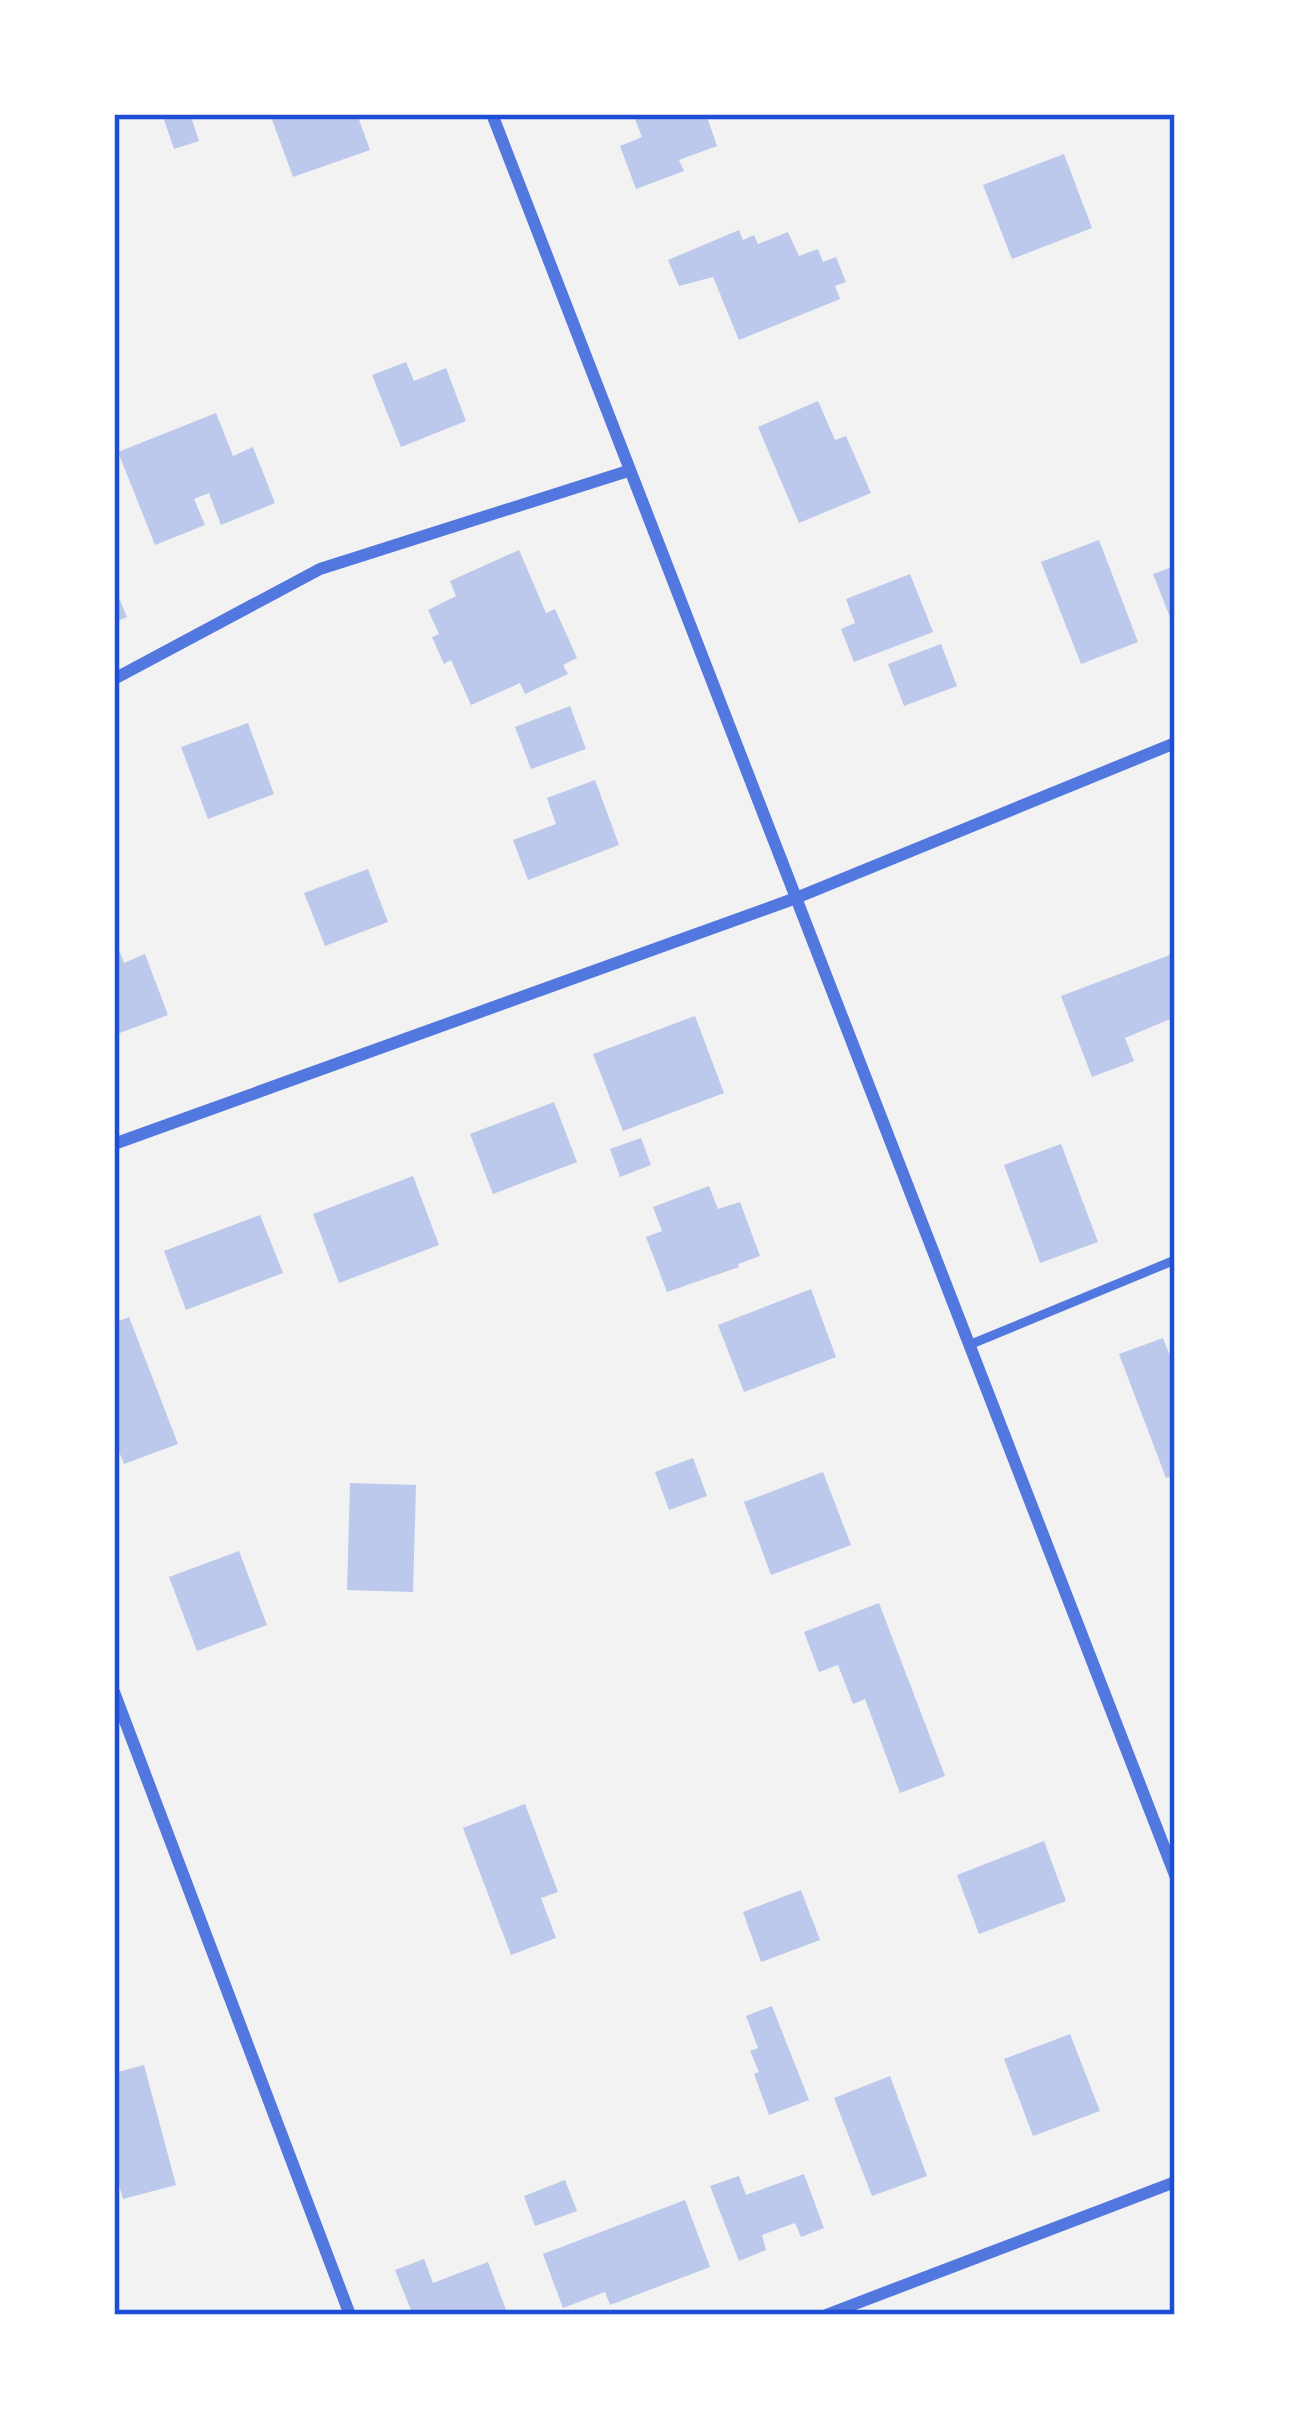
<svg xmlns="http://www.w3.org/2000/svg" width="1289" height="2429" font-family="'Fira Sans Condensed',sans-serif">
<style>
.building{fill:#bdc9ec}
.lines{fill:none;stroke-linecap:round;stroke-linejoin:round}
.service{stroke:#5277de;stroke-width:9}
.minor{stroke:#5277de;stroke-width:12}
.neatline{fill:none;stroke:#1d4ed8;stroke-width:4.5}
</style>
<rect width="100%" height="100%" fill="#f2f2f2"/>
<g class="building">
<path d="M162,114H190L199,141L174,149Z"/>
<path d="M270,114H357L370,150L293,177Z"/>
<path d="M648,114H706L717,146L679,160L684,171L636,189L620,146L642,137L635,119Z"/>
<path d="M1064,154L1092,228L1012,259L983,185Z"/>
<path d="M739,230L743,240L754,235L758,244L788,232L799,256L818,249L823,262L836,257L846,282L835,286L840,299L739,340L713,277L679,286L668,260Z"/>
<path d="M406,362L414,381L446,368L466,421L401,447L372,375Z"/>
<path d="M818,401L835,440L846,436L871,493L799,523L758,427Z"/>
<path d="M216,413L233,456L253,447L275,503L221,525L209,493L194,499L205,525L155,545L118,452Z"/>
<path d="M1099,540L1138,642L1081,664L1041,562Z"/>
<path d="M519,550L546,613L555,609L577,658L563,665L568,674L525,694L520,683L471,705L451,660L444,664L432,637L439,634L428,610L456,596L450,581Z"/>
<path d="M1175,566V630L1153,574Z"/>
<path d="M910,574L933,632L854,662L841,629L855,623L846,599Z"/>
<path d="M114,586L127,617L114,623Z"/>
<path d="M941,644L957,686L904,706L888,664Z"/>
<path d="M570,706L586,749L531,769L515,727Z"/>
<path d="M248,723L274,794L208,819L181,747Z"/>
<path d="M595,780L619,845L528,880L513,840L556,824L547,798Z"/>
<path d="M368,869L388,922L325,946L304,893Z"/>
<path d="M114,937L124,963L145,954L168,1015L117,1034Z"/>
<path d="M1175,953V1017L1125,1038L1134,1061L1092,1077L1061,996Z"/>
<path d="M695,1016L724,1093L623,1131L593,1054Z"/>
<path d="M554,1102L577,1162L493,1194L470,1134Z"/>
<path d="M641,1138L651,1165L620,1177L610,1149Z"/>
<path d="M1061,1144L1098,1242L1040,1263L1004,1165Z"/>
<path d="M413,1176L439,1245L339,1283L313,1214Z"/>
<path d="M709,1186L718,1209L740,1202L760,1256L738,1264L739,1267L667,1292L646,1237L662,1231L653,1207Z"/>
<path d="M260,1215L283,1273L186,1310L164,1251Z"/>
<path d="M811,1289L836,1357L744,1392L718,1325Z"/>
<path d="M129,1317L178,1444L124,1464L114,1439V1323Z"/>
<path d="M1163,1338L1175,1369V1474L1166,1478L1119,1354Z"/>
<path d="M693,1458L707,1496L669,1510L655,1472Z"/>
<path d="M823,1472L851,1545L771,1575L744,1502Z"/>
<path d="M350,1483L416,1485L413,1592L347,1590Z"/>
<path d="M239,1551L267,1625L197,1651L169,1577Z"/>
<path d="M879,1603L945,1776L900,1793L865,1699L853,1704L838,1665L819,1672L804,1632Z"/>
<path d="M525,1804L558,1892L541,1898L556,1938L511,1955L463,1828Z"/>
<path d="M1044,1841L1066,1901L979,1934L957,1875Z"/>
<path d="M801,1890L820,1940L761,1962L743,1912Z"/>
<path d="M772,2006L809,2100L769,2115L754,2074L759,2072L750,2051L758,2048L746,2016Z"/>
<path d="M1070,2034L1100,2111L1033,2136L1004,2059Z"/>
<path d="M144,2065L176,2185L123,2199L114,2165V2073Z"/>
<path d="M890,2076L927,2176L872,2196L834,2098Z"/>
<path d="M804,2174L824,2228L801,2237L795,2223L762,2235L766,2250L739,2261L710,2186L739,2176L746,2195Z"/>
<path d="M565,2180L577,2211L535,2226L524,2196Z"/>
<path d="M685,2200L710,2267L610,2305L605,2292L563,2308L543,2254Z"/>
<path d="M424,2259L433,2283L488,2262L508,2315H413L395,2270Z"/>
</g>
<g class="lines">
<path class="service" d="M969,1345L1175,1260"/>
<g class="minor">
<path d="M492,114L1175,1875"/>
<path d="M114,679L320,569L628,471"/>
<path d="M114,1144L796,898L1175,743"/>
<path d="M114,1692L350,2315"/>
<path d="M826,2315L1175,2182"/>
</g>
</g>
<rect width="1289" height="2429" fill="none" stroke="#ffffff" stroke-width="234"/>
<rect x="117" y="117" width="1055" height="2195" class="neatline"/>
</svg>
